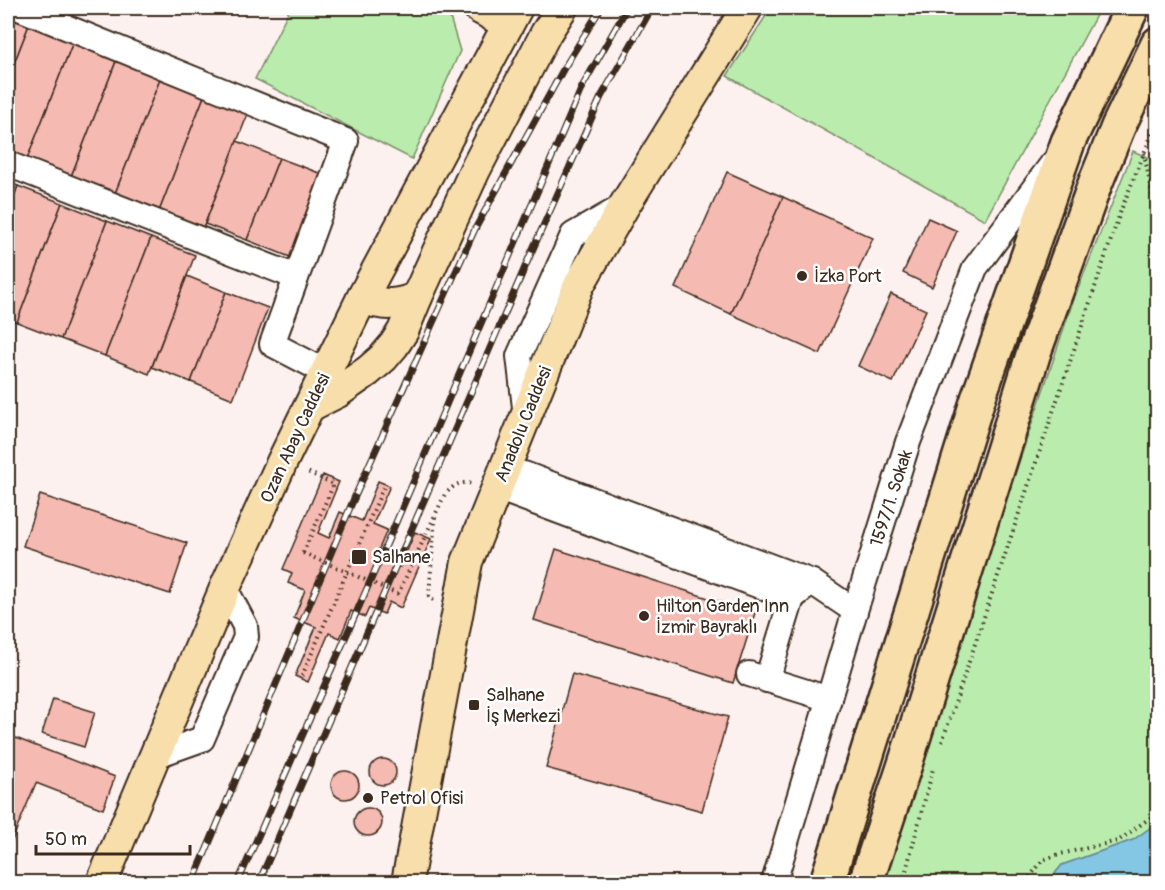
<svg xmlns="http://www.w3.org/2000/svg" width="1165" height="890" font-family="Pangolin,sans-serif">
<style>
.green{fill:#b9ecad;stroke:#7a8b66;stroke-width:1.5}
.water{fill:#84c7e5;stroke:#678895;stroke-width:1.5}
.building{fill:#f5bab1;stroke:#3b2a1e;stroke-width:1.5}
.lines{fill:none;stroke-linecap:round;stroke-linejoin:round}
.minor-casing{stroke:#3b2a1e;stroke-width:28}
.major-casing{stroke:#3b2a1e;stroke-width:34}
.highway-casing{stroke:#3b2a1e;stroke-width:38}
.path{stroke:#3b2a1e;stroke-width:4;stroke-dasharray:1.5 4.5;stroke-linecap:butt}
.minor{stroke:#fff;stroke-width:24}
.major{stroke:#f8deab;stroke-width:30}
.highway{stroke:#f8deab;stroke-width:33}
.rail-casing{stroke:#3b2a1e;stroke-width:7}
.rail{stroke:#fff;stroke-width:4.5;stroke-dasharray:14;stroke-linecap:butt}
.path-bridge{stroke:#3b2a1e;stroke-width:4;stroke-dasharray:1.5 4.5;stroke-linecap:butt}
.poi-dot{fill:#3b2a1e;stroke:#fff;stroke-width:2}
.labels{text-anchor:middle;stroke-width:5;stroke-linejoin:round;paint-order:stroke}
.poi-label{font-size:18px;fill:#3b2a1e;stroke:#fff;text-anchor:start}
.street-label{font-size:18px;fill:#3b2a1e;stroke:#fff}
</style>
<rect width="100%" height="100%" fill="#fdf1ef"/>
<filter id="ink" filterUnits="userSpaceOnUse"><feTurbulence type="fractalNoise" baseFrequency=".0167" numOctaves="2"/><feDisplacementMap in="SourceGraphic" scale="12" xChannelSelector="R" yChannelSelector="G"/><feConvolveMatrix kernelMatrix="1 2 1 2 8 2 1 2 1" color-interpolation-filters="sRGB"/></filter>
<g filter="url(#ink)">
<g class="green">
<path d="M290,8H435L449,14L460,51L412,159L255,79Z"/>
<path d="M771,8H1100L985,220L727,76Z"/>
<path d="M1133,151L1154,160L1158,178L1157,823L1133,840L1062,865L1048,882H884L1009,492L1072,304Z"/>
</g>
<path class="water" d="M1157,823V882H1048L1062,865L1133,840Z"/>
<g class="building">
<path d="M8,16L29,25L8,79Z"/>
<path d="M29,25L73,42L26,162L8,154V79Z"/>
<path d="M73,42L117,59L70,179L26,162Z"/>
<path d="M117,59L161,77L114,196L70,179Z"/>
<path d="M161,77L205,94L158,214L114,196Z"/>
<path d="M205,94L249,111L202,231L158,214Z"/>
<path d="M237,141L279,158L247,240L205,224Z"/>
<path d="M279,158L322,174L290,257L247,240Z"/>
<path d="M727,172L783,197L731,314L675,288Z"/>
<path d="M8,182L18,186L8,214Z"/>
<path d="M18,186L62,203L17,322L8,319V214Z"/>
<path d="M783,197L873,238L820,354L731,314Z"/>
<path d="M62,203L107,221L61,339L17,322Z"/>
<path d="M928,218L957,231L932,287L903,273Z"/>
<path d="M107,221L151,238L105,356L61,339Z"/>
<path d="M151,238L195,255L149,374L105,356Z"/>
<path d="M187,276L226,292L191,382L152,367Z"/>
<path d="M226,292L268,308L233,399L191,382Z"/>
<path d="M891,294L926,310L893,382L858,366Z"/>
<path d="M323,475L339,482L318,533L329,538L340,512L362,521L378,481L390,486L373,524L387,530L376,556L400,567L415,532L431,539L401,608L389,602L384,614L369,608L365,617L351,611L340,638L329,633L308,682L295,676L316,627L294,618L305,590L288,583L292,573L283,569Z"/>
<path d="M40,495L187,543L170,594L23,546Z"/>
<path d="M556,549L755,613L733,683L534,620Z"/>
<path d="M572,674L728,717L702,811L546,768Z"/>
<path d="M53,699L95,712L84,747L42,734Z"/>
<path d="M8,735L115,777L103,809L36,783L8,850Z"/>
<circle cx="383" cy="772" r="13"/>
<circle cx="345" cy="785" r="14"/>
<circle cx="368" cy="822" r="14"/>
<path d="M436,875L469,882H426Z"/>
</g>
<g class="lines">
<defs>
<g id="minor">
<path d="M19,8L346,141L272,344L326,372"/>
<path d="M8,164L296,277"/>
<path d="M526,416L519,356L573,235L624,206"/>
<path d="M497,488L524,474L812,582L855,611"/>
<path d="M497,488L792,598L812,582"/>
<path d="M749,674L829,699"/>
<path d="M767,680L792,598"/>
<path d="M154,756L202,739L246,637L245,626L225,588"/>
<path d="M774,882L855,611L908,442L975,268L1053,163"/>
</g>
<g id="major">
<path d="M479,8L508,24"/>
<path d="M362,298C382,306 398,306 417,297"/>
<path d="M310,406L338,392L368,371L383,358L394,345L403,331L417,297L475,170L546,33L562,8"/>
<path d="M102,882L225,588L282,462L362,298L517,8"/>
<path d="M407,882L467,562L579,285L624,206L747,8"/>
</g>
<g id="highway">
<path d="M827,882L978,399L1068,142L1132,8"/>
<path d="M866,882L907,758L1033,355L1095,184L1118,127L1158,44"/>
</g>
</defs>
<use href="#minor" class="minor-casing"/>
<use href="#major" class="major-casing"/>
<use href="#highway" class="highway-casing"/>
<g class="path">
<path d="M1144,153L1158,223"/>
<path d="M435,517L429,596L436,603"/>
<path d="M303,553L334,484L305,471"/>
<path d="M398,594L445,494C456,484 459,481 474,484"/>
<path d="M302,676L385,484"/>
<path d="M942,742L1121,210L1158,119"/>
<path d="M903,882L933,769"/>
<path d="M1026,882L1028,879L1043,860L1056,855L1118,841L1154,815L1158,810"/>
</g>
<use href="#minor" class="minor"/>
<use href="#major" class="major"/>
<use href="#highway" class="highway"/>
<defs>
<g id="rail">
<path d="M193,882L352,503L475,229L564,68L601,8"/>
<path d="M238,882L394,527L582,87L627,8"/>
<path d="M259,882L532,251L601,97L652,8"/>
</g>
</defs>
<use href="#rail" class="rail-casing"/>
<use href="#rail" class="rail"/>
<path class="path-bridge" d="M303,553L398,594"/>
</g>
</g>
<g class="poi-dot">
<circle cx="802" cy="276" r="6"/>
<rect x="351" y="549" width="16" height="16" rx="3"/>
<circle cx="644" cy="616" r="6"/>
<rect x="468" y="699" width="12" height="12" rx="3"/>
<circle cx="368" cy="798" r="6"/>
</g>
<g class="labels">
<g class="poi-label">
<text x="814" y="282">İzka Port</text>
<text x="372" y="563">Salhane</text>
<text x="656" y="612">Hilton Garden Inn<tspan x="656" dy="21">İzmir Bayraklı</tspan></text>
<text x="486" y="701">Salhane<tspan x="486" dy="21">İş Merkezi</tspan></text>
<text x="380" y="804">Petrol Ofisi</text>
</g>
<g class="street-label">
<text transform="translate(523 424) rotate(-68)" y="6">Anadolu Caddesi</text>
<text transform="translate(295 438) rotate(-65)" y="6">Ozan Abay Caddesi</text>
<text transform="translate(891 498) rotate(-72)" y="6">1597/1. Sokak</text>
</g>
</g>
<rect width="1165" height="890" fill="none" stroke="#fff" stroke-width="30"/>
<rect x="15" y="15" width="1135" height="860" fill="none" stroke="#3b2a1e" stroke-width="2" filter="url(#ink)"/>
<path d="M36 845v9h154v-9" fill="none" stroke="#3b2a1e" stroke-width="3"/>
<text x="45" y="845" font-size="18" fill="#3b2a1e" stroke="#ffffff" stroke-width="4.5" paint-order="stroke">50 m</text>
</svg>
